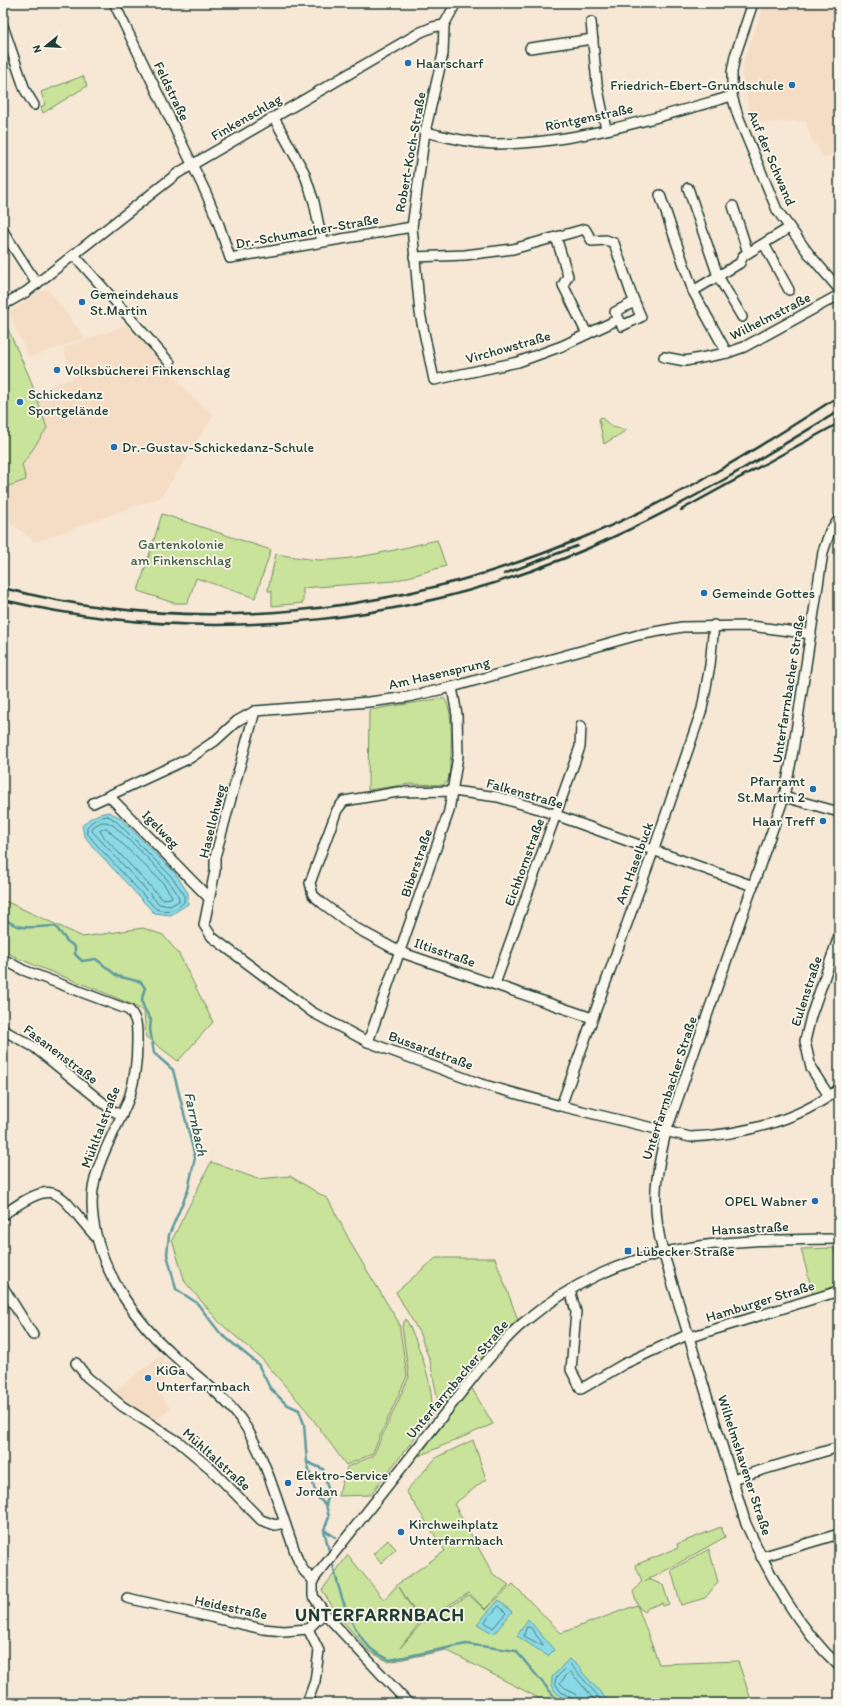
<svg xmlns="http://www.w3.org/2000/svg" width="842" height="1706" font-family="Itim,sans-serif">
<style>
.built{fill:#f5dcc5}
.green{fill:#c9e39a;stroke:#749067}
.water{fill:#8ad9e7;stroke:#5f9b9f}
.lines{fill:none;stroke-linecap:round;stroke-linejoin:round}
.shore{stroke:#4a7b7c;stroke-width:1}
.stream{stroke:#5f9b9f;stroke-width:2.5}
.minor-casing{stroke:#1f3d34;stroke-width:12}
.minor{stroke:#fbf7ec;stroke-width:9}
.rail{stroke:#1f3d34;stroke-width:2.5}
.poi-dot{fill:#1f6fb2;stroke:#fbf7ec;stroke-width:1.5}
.labels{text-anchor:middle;stroke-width:3.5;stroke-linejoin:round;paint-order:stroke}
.poi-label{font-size:14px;fill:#1f3d34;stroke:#fbf7ec;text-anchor:start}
.street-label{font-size:14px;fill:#1f3d34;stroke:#fbf7ec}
.park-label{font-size:14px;fill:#415e48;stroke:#fbf7ec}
.water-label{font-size:15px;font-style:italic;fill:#345c58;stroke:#fbf7ec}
.district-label{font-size:18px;font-weight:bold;letter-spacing:1px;fill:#1f3d34;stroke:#fbf7ec}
</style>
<rect width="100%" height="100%" fill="#f7e7d5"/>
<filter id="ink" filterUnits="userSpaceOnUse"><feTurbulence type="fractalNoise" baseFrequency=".025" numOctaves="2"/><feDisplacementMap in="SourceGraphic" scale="8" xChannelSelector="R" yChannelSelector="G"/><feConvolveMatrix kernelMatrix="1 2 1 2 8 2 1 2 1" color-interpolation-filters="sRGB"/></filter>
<g filter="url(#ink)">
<g class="built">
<path d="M765,3H779L790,7L791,3H811L839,12V151L823,158L817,144L814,145L805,121L752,123L742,74L744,60Z"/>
<path d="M47,288L85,338L29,358L9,312Z"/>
<path d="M127,325L194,399L214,415L161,497L35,542L3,517V489L26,480L22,465L47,428L35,391L73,378L63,348Z"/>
<path d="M161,1355L164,1359L163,1362L166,1364L168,1363L173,1367L156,1389L170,1408L154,1422L113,1393Z"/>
</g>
<g class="green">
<path d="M83,76L87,86L43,113L41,107L45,105L41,92Z"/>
<path d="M3,318L29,376L47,428L22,465L26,480L3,488Z"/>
<path d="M601,417L612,427L627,430L604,444L599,419Z"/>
<path d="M162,514L271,550L255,598L196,578L188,603H174L138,591Z"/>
<path d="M437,540L446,566L394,581L303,588V603L272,606V591H268V589L276,554C290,556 305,559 319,560C354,561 403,548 437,540Z"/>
<path d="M444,698C456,714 450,760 449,780L443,785L410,784L368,790L369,710Z"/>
<path d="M3,900L83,937L143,928L163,935L179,954L213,1022L178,1061L146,1037L144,1011C99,987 49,974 3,951Z"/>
<path d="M211,1162L258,1179L290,1176L328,1199L354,1249L399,1323L407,1376L372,1454L346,1465L307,1411L262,1359L220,1323L185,1282L172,1240Z"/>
<path d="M834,1248L839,1270L837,1271L839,1284L813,1294L801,1249Z"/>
<path d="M436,1258H495L518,1320L504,1333L443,1404L438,1401L430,1361L419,1332L396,1292Z"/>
<path d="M406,1319C419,1345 436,1389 431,1417L370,1495L338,1496L347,1467L373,1456L409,1377L402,1326Z"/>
<path d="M471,1387L493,1424L419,1456Z"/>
<path d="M473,1440L486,1479L454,1504L493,1574L509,1585L485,1609L469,1593L421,1621L399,1587L420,1622L400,1648L421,1624L469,1595L485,1610L513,1584L561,1633L637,1605L659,1664L738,1661L752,1703H548L446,1650L389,1662L369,1651L339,1617L322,1590L348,1555L384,1600L398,1584L445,1551L406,1491L437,1457Z"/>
<path d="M721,1527L725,1537L654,1577L645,1580H651L663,1585L669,1604L663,1606L662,1603L648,1608L645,1612L639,1608L633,1592L642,1581L635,1565L678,1548L677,1544Z"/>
<path d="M388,1540L396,1549L381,1563L373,1554Z"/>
<path d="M709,1549L718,1582L705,1598L681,1605L671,1570Z"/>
</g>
<g class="water">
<path d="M109,812L119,817L175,873L188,893V904L171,915L154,913L93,847L84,835L82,826C89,817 97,814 109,812Z"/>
<path d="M499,1600L512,1612L494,1634L477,1624Z"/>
<path d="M528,1619L554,1650L548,1656L517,1636Z"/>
<path d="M569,1659L581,1668L582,1672L610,1703C591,1703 548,1706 552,1677Z"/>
</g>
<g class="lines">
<g class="shore">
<path d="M108,816L116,821L171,876L184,894V902C176,911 168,912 156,909L96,844L87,833V827C92,820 100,817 108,816Z"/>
<path d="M102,822H107L113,825C125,836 181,887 179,901L170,906L159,904L92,831L93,827Z"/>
<path d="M106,828L163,883L172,896L171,898L162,899L104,837L100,831Z"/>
<path d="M499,1606L506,1613L493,1628L485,1622Z"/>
<path d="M527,1627H530L543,1644V1646L524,1636Z"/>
<path d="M574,1703L573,1699L561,1692L555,1683L556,1678L570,1664L604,1703"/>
<path d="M579,1703L576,1695L565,1688L560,1683L570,1671L597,1703"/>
</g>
<g class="stream">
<path d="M3,916C16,933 36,926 55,926L67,941L75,947V954L82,961L96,959L117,976L141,982L145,988C139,1003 143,1007 151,1020L150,1029L154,1053L173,1070L195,1157L188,1190L169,1235L167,1254L176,1289L197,1303L220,1333L258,1364L270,1388L286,1404L299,1410L304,1424L307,1462L311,1477L317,1497L326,1505L329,1517L324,1530L330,1555"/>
<path d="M307,1462L323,1469L329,1493L326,1505"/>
<path d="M324,1530L335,1537"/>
<path d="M332,1561C339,1591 348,1626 371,1649C376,1653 384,1657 390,1660L466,1644L516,1651L560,1703"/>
</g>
<defs>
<g id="minor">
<path d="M114,3L206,193L218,222L230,258L412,227"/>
<path d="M456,3L444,25L443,54L425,132L412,227L420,313L434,380L518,362L562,346L619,319L615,312L634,302"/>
<path d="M753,3L735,56L732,72V96L738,116L777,210L809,254L839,289"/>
<path d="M591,22L597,84L606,129"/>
<path d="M3,26L25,90L34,105"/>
<path d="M530,48L593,39"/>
<path d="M274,118L304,172L314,202L322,241"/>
<path d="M425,132C449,137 473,144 497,144C574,144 658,117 732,96"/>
<path d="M688,188L718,276L742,317"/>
<path d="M660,195L693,291L727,353"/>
<path d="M733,206L748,253"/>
<path d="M3,231L37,284"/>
<path d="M556,237L568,276L563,285L587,334"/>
<path d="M764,244L789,290"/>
<path d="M74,255L170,363"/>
<path d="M414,257L465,255L513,249L585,229L592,241L606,240L614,243L631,293L641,317L622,326L619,319"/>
<path d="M693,291L740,263L743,256L789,228"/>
<path d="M3,305L26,292L178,173L421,32L433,27L444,25"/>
<path d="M664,357L685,361L727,353L744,347L839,295"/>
<path d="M839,519L830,531L823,552L793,751L784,797L666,1132C655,1177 651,1206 663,1252L746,1524C770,1576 797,1627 839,1666"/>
<path d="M255,711L215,857V871L204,925L212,937L312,1012L368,1042L481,1084L561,1106L690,1137C741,1135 798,1121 839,1089"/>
<path d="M109,796L209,898"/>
<path d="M784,797L839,812"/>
<path d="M93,803L190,758L215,741L237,721L255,711L369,702L408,697L452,687L638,635L682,627L751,626L811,634"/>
<path d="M3,959L23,970L129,1010C138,1019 137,1030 137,1042C137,1059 135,1078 130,1095C120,1124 102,1149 95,1179C90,1198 92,1219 97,1238C108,1280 137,1322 169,1351C193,1374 220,1392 240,1418C266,1454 282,1518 298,1560L304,1571L313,1580"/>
<path d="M495,984L580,747L581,726"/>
<path d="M592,1018L400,952L356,928L322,903L313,895L310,883L337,810L344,801L398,792L453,791L498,797L539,809L753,886"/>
<path d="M3,1030L34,1047L113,1111L122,1115"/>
<path d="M368,1042L449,811L458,756L457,715L452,687"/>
<path d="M829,1096L811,1068L805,1041L811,1016L839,936"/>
<path d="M561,1106L654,849L702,709L710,665L714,625"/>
<path d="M3,1215C61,1173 57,1195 97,1238"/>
<path d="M3,1287L33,1335"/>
<path d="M570,1290L576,1312L571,1370L581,1389L624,1364L689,1334"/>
<path d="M690,1337L839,1291"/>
<path d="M76,1363L87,1377L122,1406L179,1442L211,1469L261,1520L275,1525L284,1523"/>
<path d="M732,1479L839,1447"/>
<path d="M761,1557L839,1534"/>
<path d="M127,1598L263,1629L284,1631L308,1629L324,1613"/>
<path d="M307,1703L315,1681L319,1651L308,1629"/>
<path d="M408,1703L327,1616L313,1596V1580L479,1370C493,1354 506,1337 523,1323C623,1241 716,1240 839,1239"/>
</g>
</defs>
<use href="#minor" class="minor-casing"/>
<use href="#minor" class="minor"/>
<g class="rail">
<path d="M681,510L839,423"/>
<path d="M504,574L577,546"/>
<path d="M3,588C196,638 400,614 582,538C673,501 757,449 839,396"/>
<path d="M3,600C211,649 430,625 622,533C697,498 768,454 839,411"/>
</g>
</g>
</g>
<g class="poi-dot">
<circle cx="408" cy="63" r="4"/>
<circle cx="792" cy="85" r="4"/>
<circle cx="82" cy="302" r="4"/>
<circle cx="57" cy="370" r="4"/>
<circle cx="20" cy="402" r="4"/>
<circle cx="114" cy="447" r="4"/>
<circle cx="704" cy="593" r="4"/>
<circle cx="813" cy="789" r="4"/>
<circle cx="823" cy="821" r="4"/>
<circle cx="815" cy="1201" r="4"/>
<rect x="624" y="1247" width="8" height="8" rx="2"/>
<circle cx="148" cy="1378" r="4"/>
<circle cx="288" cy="1483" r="4"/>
<circle cx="401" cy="1532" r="4"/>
</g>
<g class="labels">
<g class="poi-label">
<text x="416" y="68">Haarscharf</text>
<text x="784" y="90" text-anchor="end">Friedrich-Ebert-Grundschule</text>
<text x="90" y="299">Gemeindehaus<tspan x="90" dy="16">St.Martin</tspan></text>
<text x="65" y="375">Volksbücherei Finkenschlag</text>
<text x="28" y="399">Schickedanz<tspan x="28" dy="16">Sportgelände</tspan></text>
<text x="122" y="452">Dr.-Gustav-Schickedanz-Schule</text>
<text x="712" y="598">Gemeinde Gottes</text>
<text x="805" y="786" text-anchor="end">Pfarramt<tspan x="805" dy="16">St.Martin 2</tspan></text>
<text x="815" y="826" text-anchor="end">Haar Treff</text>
<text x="807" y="1206" text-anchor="end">OPEL Wabner</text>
<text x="636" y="1256">Lübecker Straße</text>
<text x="156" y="1375">KiGa<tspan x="156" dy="16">Unterfarrnbach</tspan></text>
<text x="296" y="1480">Elektro-Service<tspan x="296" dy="16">Jordan</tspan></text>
<text x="409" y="1529">Kirchweihplatz<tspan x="409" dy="16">Unterfarrnbach</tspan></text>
</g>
<g class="street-label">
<text transform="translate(172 91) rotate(64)" y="5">Feldstraße</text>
<text transform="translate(246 117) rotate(-30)" y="5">Finkenschlag</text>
<text transform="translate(589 117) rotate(-12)" y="5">Röntgenstraße</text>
<text transform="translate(410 152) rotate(-80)" y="5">Robert-Koch-Straße</text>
<text transform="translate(772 158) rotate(67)" y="5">Auf der Schwand</text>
<text transform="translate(307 231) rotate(-10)" y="5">Dr.-Schumacher-Straße</text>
<text transform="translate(770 316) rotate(-27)" y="5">Wilhelmstraße</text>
<text transform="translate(508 347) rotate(-16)" y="5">Virchowstraße</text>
<text transform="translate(439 673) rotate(-13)" y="5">Am Hasensprung</text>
<text transform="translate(788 689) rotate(-81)" y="5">Unterfarrnbacher Straße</text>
<text transform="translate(525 793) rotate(16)" y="5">Falkenstraße</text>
<text transform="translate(212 821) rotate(-76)" y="5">Hasellohweg</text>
<text transform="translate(161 829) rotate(46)" y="5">Igelweg</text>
<text transform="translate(524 862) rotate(-70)" y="5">Eichhornstraße</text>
<text transform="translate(416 863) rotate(-71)" y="5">Biberstraße</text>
<text transform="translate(634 863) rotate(-70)" y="5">Am Haselbuck</text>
<text transform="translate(445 952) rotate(19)" y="5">Iltisstraße</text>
<text transform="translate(806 991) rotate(-72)" y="5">Eulenstraße</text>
<text transform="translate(431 1050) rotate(20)" y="5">Bussardstraße</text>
<text transform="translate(61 1054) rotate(37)" y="5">Fasanenstraße</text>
<text transform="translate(669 1088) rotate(-72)" y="5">Unterfarrnbacher Straße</text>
<text transform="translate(100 1127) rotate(-69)" y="5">Mühltalstraße</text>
<text transform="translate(750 1228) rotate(-3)" y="5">Hansastraße</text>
<text transform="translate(760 1301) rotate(-17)" y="5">Hamburger Straße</text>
<text transform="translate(457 1379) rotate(-50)" y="5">Unterfarrnbacher Straße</text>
<text transform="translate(217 1459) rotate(42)" y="5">Mühltalstraße</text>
<text transform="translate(745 1465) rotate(72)" y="5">Wilhelmshavener Straße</text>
<text transform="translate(231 1607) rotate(12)" y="5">Heidestraße</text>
</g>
<g class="park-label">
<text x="181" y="549">Gartenkolonie<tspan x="181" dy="16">am Finkenschlag</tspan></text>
</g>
<g class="water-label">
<text transform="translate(196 1124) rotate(78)" y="5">Farrnbach</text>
</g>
<g class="district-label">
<text x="380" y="1621">UNTERFARRNBACH</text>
</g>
</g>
<rect width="842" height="1706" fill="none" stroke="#fbf7ec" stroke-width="16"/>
<rect x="8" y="8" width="826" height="1690" fill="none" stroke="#1f3d34" stroke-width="1.5" filter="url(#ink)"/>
<g transform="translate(46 46) rotate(252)" stroke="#fbf7ec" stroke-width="3" paint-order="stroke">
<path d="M0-3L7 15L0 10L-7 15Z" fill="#1f3d34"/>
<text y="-6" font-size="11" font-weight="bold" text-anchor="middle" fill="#1f3d34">N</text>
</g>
</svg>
